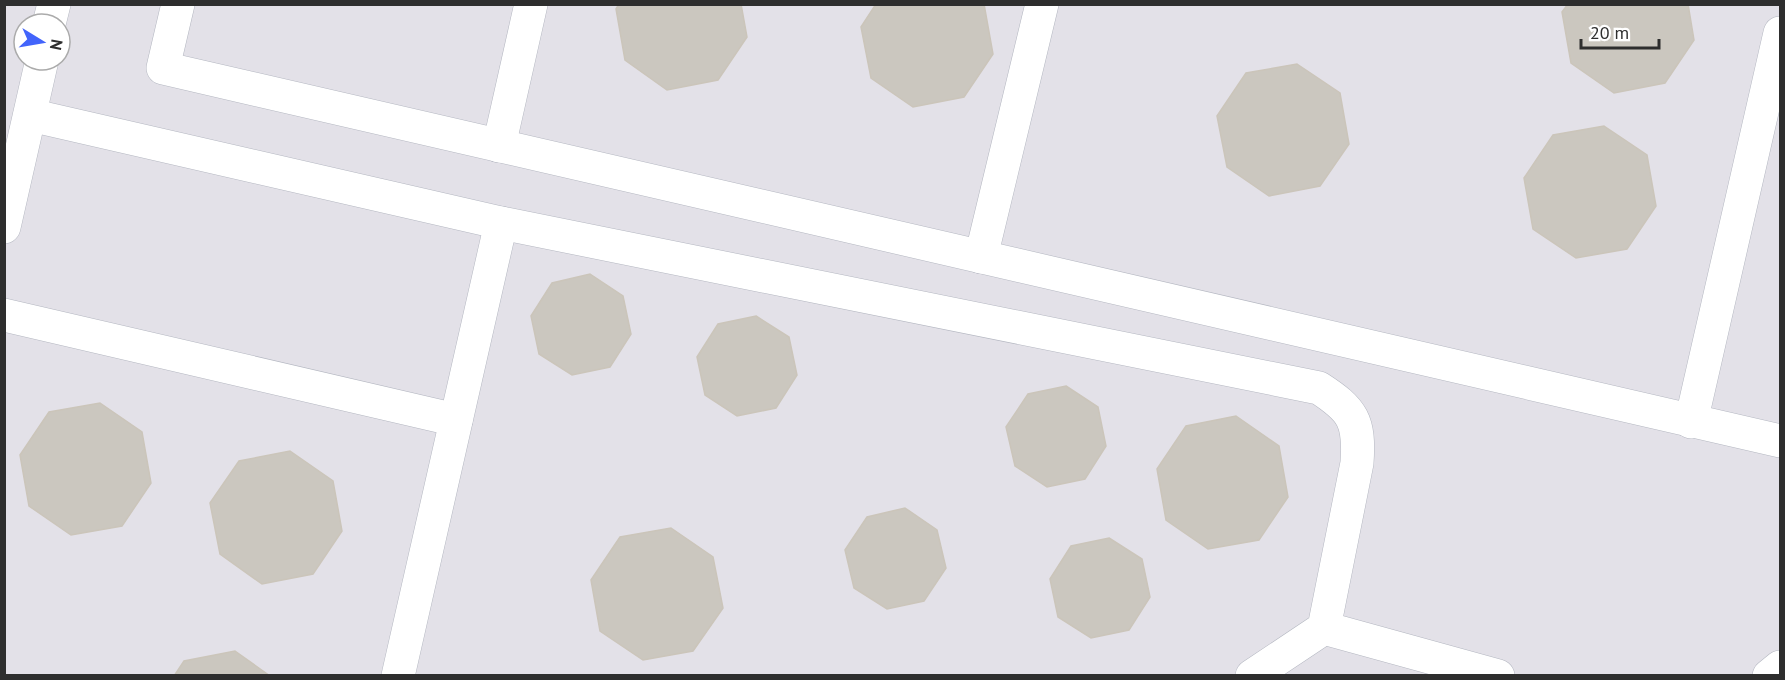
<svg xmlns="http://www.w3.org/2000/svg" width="1785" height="680" font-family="'PT Sans',sans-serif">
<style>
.industrial{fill:#e3e1e8;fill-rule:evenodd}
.building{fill:#cbc7bf;stroke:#cbc5ba;stroke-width:1.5}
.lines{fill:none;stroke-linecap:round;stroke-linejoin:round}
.minor-casing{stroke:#b4b7c1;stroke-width:34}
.minor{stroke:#fff;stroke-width:33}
</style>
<rect width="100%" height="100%" fill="#efe9e1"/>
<path class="industrial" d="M4,5H1780V675H5ZM24,24H60V60H24Z"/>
<g class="building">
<path d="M619,4H741L747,37L718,80L667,90L625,60L616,9Z"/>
<path d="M876,4H984L993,54L964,97L913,107L871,78L861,27Z"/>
<path d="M1568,4H1688L1694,40L1665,83L1614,93L1571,63L1562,12Z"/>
<path d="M1297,64L1340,93L1349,144L1320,186L1269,196L1227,167L1217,116L1246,73Z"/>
<path d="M1604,126L1647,155L1656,206L1627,249L1576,258L1533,229L1524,178L1553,135Z"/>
<path d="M590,274L623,296L631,334L610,367L572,375L539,354L531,316L552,283Z"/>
<path d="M756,316L789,337L797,375L776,408L737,416L705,395L697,357L718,324Z"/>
<path d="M1066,386L1098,407L1106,446L1085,479L1047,487L1015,466L1006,427L1028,394Z"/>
<path d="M100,403L142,432L151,483L122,526L71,535L29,506L20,455L49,412Z"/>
<path d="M1236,416L1279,446L1288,497L1259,540L1208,549L1166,520L1157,469L1186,426Z"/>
<path d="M290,451L333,481L342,531L313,574L262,584L220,554L210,503L239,461Z"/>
<path d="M905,508L937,530L946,568L924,601L887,609L854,588L845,550L867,517Z"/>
<path d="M671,528L713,557L723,608L693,651L643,660L600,631L591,580L620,537Z"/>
<path d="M1109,538L1142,559L1150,597L1129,630L1091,638L1058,617L1050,579L1071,546Z"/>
<path d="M235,651L270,676H174L184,661Z"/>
</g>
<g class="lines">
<defs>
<g id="minor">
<path d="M178,4L163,68L1780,441"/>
<path d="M49,24L54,4"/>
<path d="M30,115L501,223L1319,388C1353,410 1360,421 1357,463L1324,628L1252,676"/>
<path d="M499,146L531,4"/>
<path d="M4,227L42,60"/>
<path d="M981,257L1042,4"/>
<path d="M4,315L456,420"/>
<path d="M1691,422L1780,33"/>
<path d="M1324,628L1498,676"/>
<path d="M398,676L501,223"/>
<path d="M1769,676L1780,667"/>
</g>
</defs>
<use href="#minor" class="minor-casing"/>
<use href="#minor" class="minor"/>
</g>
<rect width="1785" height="680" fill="none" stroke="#2e2e2e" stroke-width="12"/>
<g transform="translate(42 42) rotate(101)"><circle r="28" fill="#ffffff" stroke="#ababab" stroke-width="1.5"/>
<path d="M0-4.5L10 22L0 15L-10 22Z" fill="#4264fb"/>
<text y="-9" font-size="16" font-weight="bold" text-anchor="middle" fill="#2e2e2e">N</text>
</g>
<path d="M1581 39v9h78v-9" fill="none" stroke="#2e2e2e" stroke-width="3"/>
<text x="1590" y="39" font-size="18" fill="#2e2e2e" stroke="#ffffff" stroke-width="4.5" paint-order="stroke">20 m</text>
</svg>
